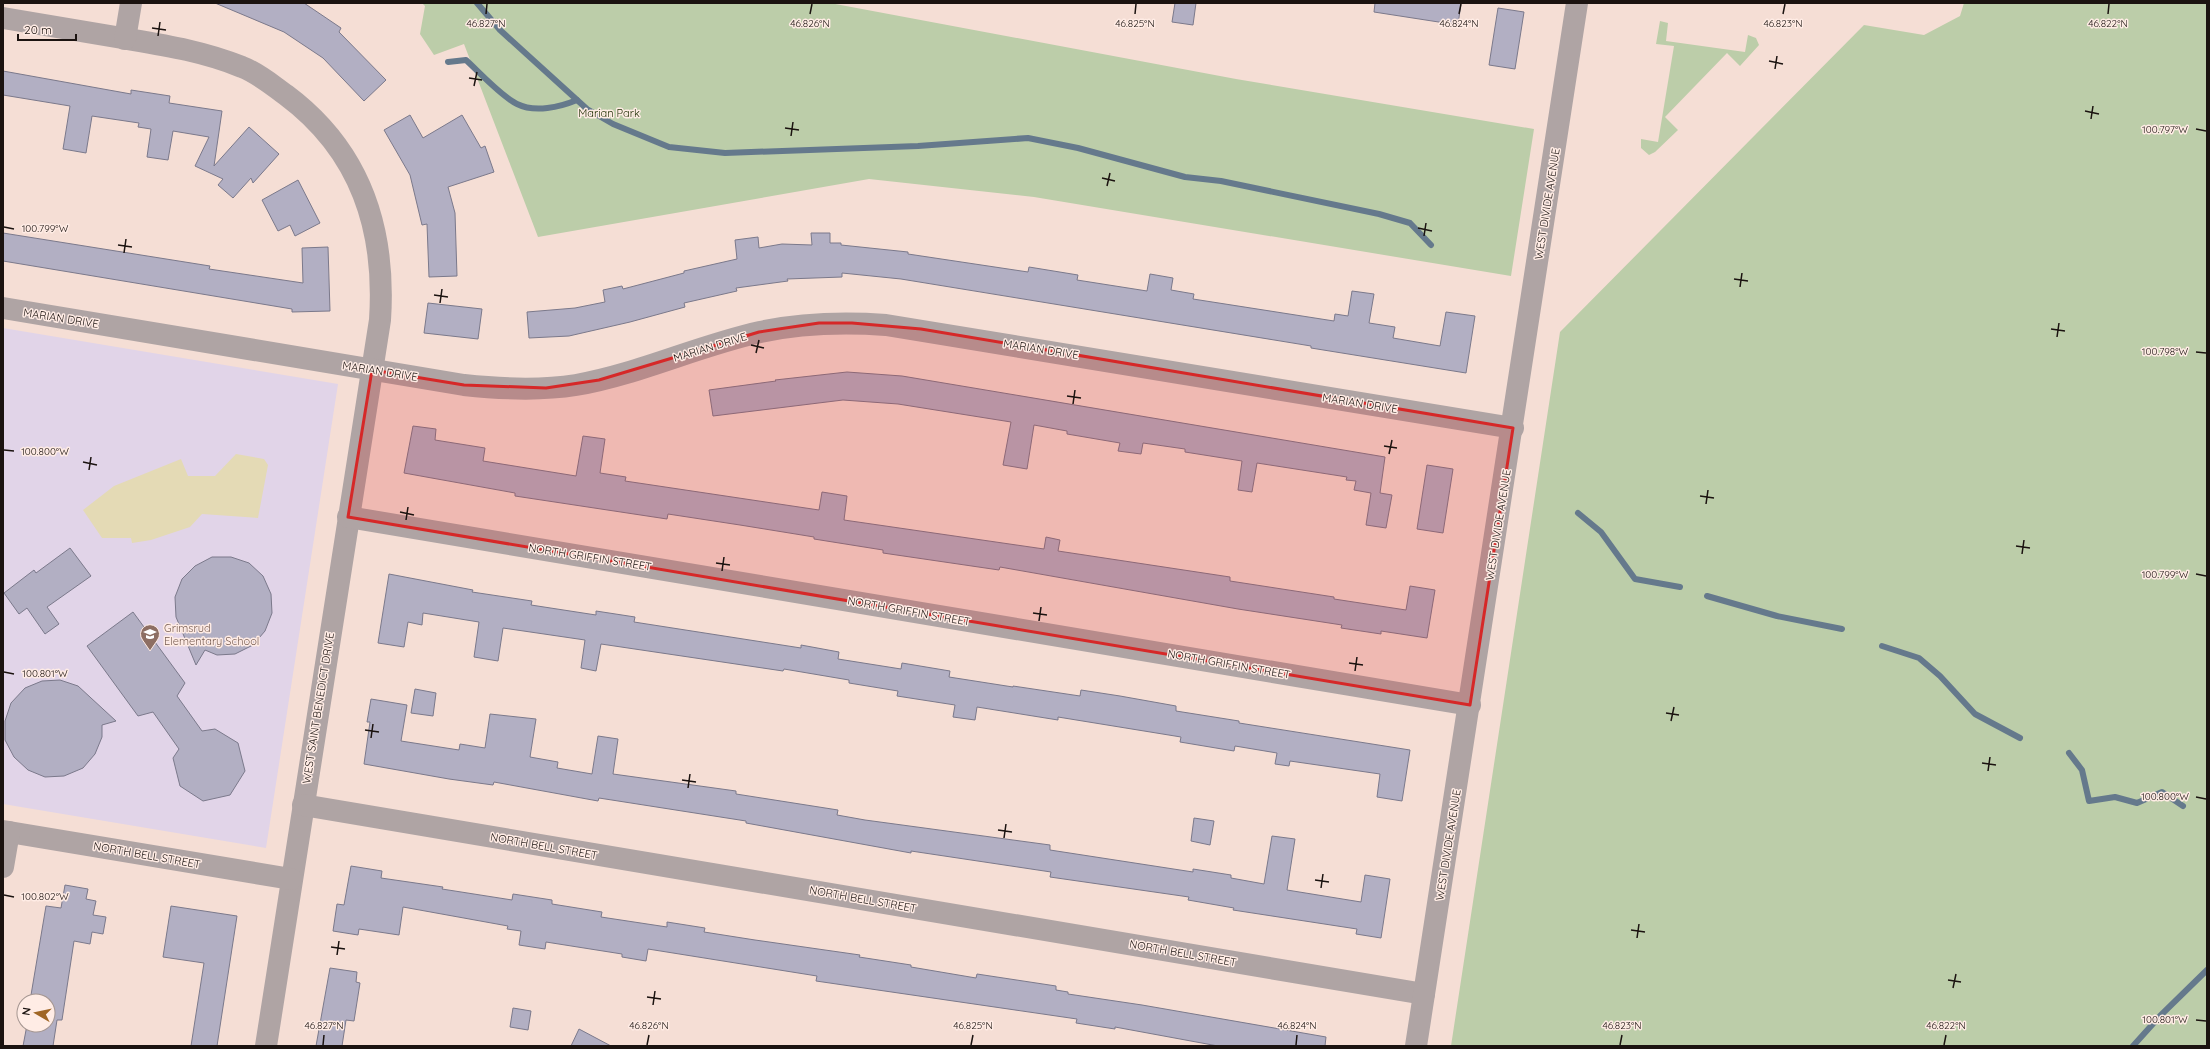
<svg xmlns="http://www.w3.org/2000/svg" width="2210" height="1049" font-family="Quicksand,sans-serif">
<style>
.education{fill:#e1d4e8}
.green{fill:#bccda9}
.sand{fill:#e4dab5}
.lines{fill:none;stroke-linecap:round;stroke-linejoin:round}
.stream{stroke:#65798c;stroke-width:6}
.building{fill:#b2afc3;stroke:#7b798b}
.minor{stroke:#afa4a4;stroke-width:22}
.marked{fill:#d62828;fill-opacity:0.2;stroke:#d62828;stroke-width:3;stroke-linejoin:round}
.ticks{fill:none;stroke:#1b1310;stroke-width:1.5}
.labels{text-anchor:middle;stroke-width:3;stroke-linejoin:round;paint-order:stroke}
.park-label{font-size:11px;fill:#203005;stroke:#ffece5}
.street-label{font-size:11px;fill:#1b1310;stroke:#ffece5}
.education-label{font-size:11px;fill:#785e54;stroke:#ffece5;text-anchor:start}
.ticks-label{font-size:10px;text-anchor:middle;fill:#1b1310;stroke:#ffece5;stroke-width:3;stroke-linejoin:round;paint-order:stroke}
</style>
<rect width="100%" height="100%" fill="#f5ded5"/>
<path class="education" d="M3,328L338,384L266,848L3,804Z"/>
<g class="green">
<path d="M422,3H830L1236,79L1534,129L1511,276L1034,197L869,179L538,237L464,44L434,55L420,34L425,6Z"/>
<path d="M1964,3H2207V1046H1451L1560,332L1864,25L1924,35L1960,16Z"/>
<path d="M1660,21L1668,23L1666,41L1745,52L1748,35L1756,38L1759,45L1740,66L1727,53L1665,117L1678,130L1655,152L1649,155L1641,148V139L1658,142L1674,46L1656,44Z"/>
</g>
<path class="sand" d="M236,454L264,459L268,465L258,518L202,514L190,527L151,540L132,543L131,538H102L83,510L114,486L181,459L188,476H215Z"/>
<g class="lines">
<g class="stream">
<path d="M477,3L500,30L587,109L613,124L669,147L725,153L918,146L1028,138L1078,148L1185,177L1221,181L1379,214L1410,223L1431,245"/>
<path d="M448,62L466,60C479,72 502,97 517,104C535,113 560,107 577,100"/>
<path d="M1578,513L1601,532L1635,579L1680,587"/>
<path d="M1707,596L1777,616L1842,629"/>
<path d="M1882,646L1919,658L1940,676L1975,714L2020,738"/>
<path d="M2069,753L2082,770L2089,801L2115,797L2137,803L2162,792L2183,806"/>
<path d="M2133,1046L2160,1016L2207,970"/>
</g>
</g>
<g class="building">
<path d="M215,3H304L341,28L339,32L386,80L364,101L323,58L284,32Z"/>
<path d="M1175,3H1196L1193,25L1172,22Z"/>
<path d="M1375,3H1461L1458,25L1374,12Z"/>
<path d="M1498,8L1524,12L1515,69L1489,65Z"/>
<path d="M3,71L131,94V90L170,96L169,103L222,111L214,166L249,127L279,154L253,183L251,178L233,198L218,185L223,179L195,166L209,137L173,131L168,160L147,157L151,129L138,127L139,123L92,116L86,153L63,149L70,106L3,95Z"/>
<path d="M410,115L423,138L462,115L481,148L485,146L494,172L448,187L455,213L457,276L429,277L427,224L422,225L410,175L384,130Z"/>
<path d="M298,180L320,223L295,236L290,225L278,231L262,200Z"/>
<path d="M3,233L210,266L209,269L303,283L302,248L328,247L330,311L292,312V309L3,261Z"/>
<path d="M811,233H830V243H841V245L908,252V254L1028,272L1029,267L1078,275L1077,280L1147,291L1150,274L1173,278L1171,290L1194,294L1193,299L1334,321L1335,314L1348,316L1352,291L1374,294L1369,323L1395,327L1393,338L1440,346L1446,312L1475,316L1466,373L1311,348V346L901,279L842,273V277L787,279L788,281L736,288L737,291L684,303L685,307L630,322L569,336L529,338L527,312L575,308L605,302L603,290L622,286L623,289L684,273V271L737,259L735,240L758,237L759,248L782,244L812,245Z"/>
<path d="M428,303L482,309L478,339L424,333Z"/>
<path d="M847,372L902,376L1385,457L1380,493L1392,495L1386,528L1366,525L1371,493L1354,490L1356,481L1346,480L1347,477L1257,463L1252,492L1238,490L1242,461L1185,452V449L1143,443L1141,454L1118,451L1120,443L1067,434V431L1034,425L1027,469L1003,465L1011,422L898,404L843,400L713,416L709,390L776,381L775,380Z"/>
<path d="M413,426L436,429L435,440L485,448L483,461L576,476L583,436L605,439L600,473L626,477L625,481L819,510L822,492L847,496L844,520L1044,549L1046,537L1060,540L1058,551L1230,577V581L1334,597V599L1406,610L1410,586L1435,590L1427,638L1381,631V634L1341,628L1342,625L1238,609L1000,567L999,570L883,553V550L814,539V537L740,525L668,514L667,519L515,496V493L404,473Z"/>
<path d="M1427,465L1453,469L1443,533L1417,529Z"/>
<path d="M70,548L91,576L47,607L59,624L45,634L27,608L19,614L4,593L34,570L36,573Z"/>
<path d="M212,557H231L249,563L263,576L271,594L272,613L265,631L253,645L235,654L217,655L205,650L196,665L176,617L175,597L182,579L195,566Z"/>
<path d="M389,574L473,590L472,592L532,601L531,605L596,615V611L635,617L634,622L801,648V645L839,652L838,659L901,669L902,663L950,671L949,677L1013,687V686L1080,696L1081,690L1120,696L1176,706V711L1239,721V723L1410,750L1402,801L1377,797L1380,774L1290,761L1289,766L1275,764L1277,753L1235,746L1234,751L1180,742L1181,737L1058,717V720L977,707L975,720L953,717L955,705L897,696L898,691L849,683V680L784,669L783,671L601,644L596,671L581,668L585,640L503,628L498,661L474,657L479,622L423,613L422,625L408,622L404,647L378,643Z"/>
<path d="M133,612L185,683L177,696L202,731L215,729L238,743L245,771L230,795L203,801L180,786L173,758L179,749L153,712L138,716L87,646Z"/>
<path d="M60,680L78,686L116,721L102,725V737L95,754L83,768L64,776L45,777L28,770L14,757L5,740V721L11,703L25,688L42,681Z"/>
<path d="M415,689L436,693L433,716L411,713Z"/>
<path d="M371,699L407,705L401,741L459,750L460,744L485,748L490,714L536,719L530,757L558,762L557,768L592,774L598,736L618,739L613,774L736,791V794L838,810L837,815L865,820L1050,845V850L1193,872V869L1231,875V878L1264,884L1272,836L1295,839L1287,890L1361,902L1365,875L1390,879L1381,938L1356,934L1357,929L1233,910L1234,908L1188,900L1189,897L1050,877L1051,872L911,851V853L746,823V821L599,798L598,801L494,782L493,785L449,779L364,764L370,722H367Z"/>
<path d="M1194,818L1214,821L1210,845L1191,841Z"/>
<path d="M351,866L382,871L381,878L443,887L442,889L512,900L513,894L552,900V904L602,912L601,917L667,927V922L705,928L704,932L755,940L860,955L859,957L911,965V967L976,978L977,974L1056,986V990L1068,992V994L1142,1005L1326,1037L1325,1046H1218L1115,1027V1029L1076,1023L1077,1019L816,981L817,976L648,949L646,961L622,957V954L546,942L545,949L519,945L521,931L507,929L508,926L403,907L399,935L359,929L358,935L333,931L337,904L344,905Z"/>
<path d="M65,885L88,889L86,899L96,901L93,915L106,917L103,934L92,932L90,944L74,941L62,1020H57L53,1046H23L27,1025H48V1001H30L46,906L61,908Z"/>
<path d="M171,906L237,916L217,1046H191L204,963L163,957Z"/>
<path d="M330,968L357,972L356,982L360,983L354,1021L346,1020L342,1046H316Z"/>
<path d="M513,1008L531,1011L528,1030L510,1027Z"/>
<path d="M579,1029L611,1046H571Z"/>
</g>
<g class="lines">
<g class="minor">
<path d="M3,18C43,25 82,31 122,38C163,45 203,51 242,67C258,73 272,85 286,95C361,151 386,229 380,320L266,1046"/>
<path d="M125,39L131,3"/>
<path d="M3,308L464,385C501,389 539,391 576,385C639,374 697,346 760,332C802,323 843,322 886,325L1513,428"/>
<path d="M348,517L1470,705"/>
<path d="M303,805L1424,994"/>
<path d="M3,831L291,879"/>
<path d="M3,867L9,832"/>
<path d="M1416,1046L1577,3"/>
</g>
</g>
<path class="marked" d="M819,323H852L921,329L1513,428L1470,705L348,517L372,370L464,385L546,388L599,380L759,332Z"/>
<path class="ticks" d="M486,14L487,4M810,14L812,4M1135,14L1136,4M1459,14L1461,4M1783,14L1785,4M2108,14L2109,4M152,28L166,30M158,36L160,22M1769,61L1783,64M1775,69L1777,56M469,78L482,80M474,86L477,72M2085,111L2099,114M2091,119L2093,106M785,128L799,130M2196,129L2206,131M791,136L793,122M1102,178L1115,181M1107,186L1110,173M4,227L14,229M1418,228L1432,231M1424,236L1426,223M118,245L132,247M124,253L126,239M1734,279L1748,281M1740,287L1742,273M434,295L448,297M440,303L442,289M2051,329L2065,331M2057,337L2059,323M751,345L764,348M2196,352L2206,353M756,353L759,340M1067,396L1081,398M1073,404L1075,390M1384,446L1397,448M4,450L14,451M1389,454L1392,440M83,462L97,465M89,470L91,457M1700,496L1714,498M1706,504L1708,490M400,512L414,515M406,520L408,507M2016,546L2030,548M2022,554L2024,540M716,563L730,565M722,571L724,557M2196,574L2206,576M1033,613L1047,615M1039,621L1041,607M1349,663L1363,665M1355,671L1357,657M4,672L14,674M1666,713L1679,715M1671,721L1674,707M365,730L379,732M371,738L373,724M1982,763L1996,765M1988,771L1990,757M682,780L696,782M688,788L690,774M2196,797L2206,799M998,830L1012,832M1004,838L1006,824M1315,880L1329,882M1321,888L1323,874M4,895L14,897M1631,930L1645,932M1637,938L1639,924M331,947L345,949M337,955L339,941M1948,980L1961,982M1953,988L1956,974M647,997L661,999M653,1005L655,991M2196,1020L2206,1021M323,1045L324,1035M647,1045L649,1035M971,1045L973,1035M1296,1045L1297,1035M1620,1045L1622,1035M1944,1045L1946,1035"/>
<defs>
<symbol id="school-pin" viewBox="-11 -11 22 30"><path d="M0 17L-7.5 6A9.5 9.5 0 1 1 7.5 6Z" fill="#8d6e63" stroke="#ffece5"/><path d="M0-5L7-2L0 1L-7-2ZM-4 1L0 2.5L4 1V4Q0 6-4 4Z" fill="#fff"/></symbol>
</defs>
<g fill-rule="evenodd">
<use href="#school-pin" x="139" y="623" width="22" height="30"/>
</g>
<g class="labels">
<g class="park-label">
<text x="609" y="117">Marian Park</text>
</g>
<g class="street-label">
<text transform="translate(1547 204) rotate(-81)" y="4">WEST DIVIDE AVENUE</text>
<text transform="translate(61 318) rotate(9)" y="4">MARIAN DRIVE</text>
<text transform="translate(710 347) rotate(-17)" y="4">MARIAN DRIVE</text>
<text transform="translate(1041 349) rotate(9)" y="4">MARIAN DRIVE</text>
<text transform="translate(380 371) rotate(9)" y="4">MARIAN DRIVE</text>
<text transform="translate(1360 403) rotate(9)" y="4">MARIAN DRIVE</text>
<text transform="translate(1498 525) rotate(-81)" y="4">WEST DIVIDE AVENUE</text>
<text transform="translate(590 557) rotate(9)" y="4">NORTH GRIFFIN STREET</text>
<text transform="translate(909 611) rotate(10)" y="4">NORTH GRIFFIN STREET</text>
<text transform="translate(1229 664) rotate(10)" y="4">NORTH GRIFFIN STREET</text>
<text transform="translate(318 708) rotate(-81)" y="4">WEST SAINT BENEDICT DRIVE</text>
<text transform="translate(1448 845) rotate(-81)" y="4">WEST DIVIDE AVENUE</text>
<text transform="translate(544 846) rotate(10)" y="4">NORTH BELL STREET</text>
<text transform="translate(147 855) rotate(10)" y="4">NORTH BELL STREET</text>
<text transform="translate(863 899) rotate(10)" y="4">NORTH BELL STREET</text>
<text transform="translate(1183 953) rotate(10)" y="4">NORTH BELL STREET</text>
</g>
<g class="education-label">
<text x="164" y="632">Grimsrud<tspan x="164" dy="13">Elementary School</tspan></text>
</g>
</g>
<g class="ticks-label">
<text x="486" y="27">46.827°N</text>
<text x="810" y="27">46.826°N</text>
<text x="1135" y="27">46.825°N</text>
<text x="1459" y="27">46.824°N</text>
<text x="1783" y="27">46.823°N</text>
<text x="2108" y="27">46.822°N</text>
<text x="2165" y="133">100.797°W</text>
<text x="45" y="232">100.799°W</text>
<text x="2165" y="355">100.798°W</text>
<text x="45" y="455">100.800°W</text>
<text x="2165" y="578">100.799°W</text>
<text x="45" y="677">100.801°W</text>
<text x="2165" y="800">100.800°W</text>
<text x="45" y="900">100.802°W</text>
<text x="2165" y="1023">100.801°W</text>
<text x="324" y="1029">46.827°N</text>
<text x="649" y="1029">46.826°N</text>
<text x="973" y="1029">46.825°N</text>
<text x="1297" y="1029">46.824°N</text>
<text x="1622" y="1029">46.823°N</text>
<text x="1946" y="1029">46.822°N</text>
</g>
<rect width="2210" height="1049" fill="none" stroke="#1b1310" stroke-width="8"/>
<g transform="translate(36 1013) rotate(279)"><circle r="19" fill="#ffece5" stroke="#a49590"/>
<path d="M0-3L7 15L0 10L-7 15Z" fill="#a06625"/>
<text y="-6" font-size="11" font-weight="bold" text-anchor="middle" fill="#1b1310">N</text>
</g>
<path d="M18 34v6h58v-6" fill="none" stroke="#1b1310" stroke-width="2"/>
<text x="24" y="34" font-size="12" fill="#1b1310" stroke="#ffece5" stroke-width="3" paint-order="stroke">20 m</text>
</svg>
